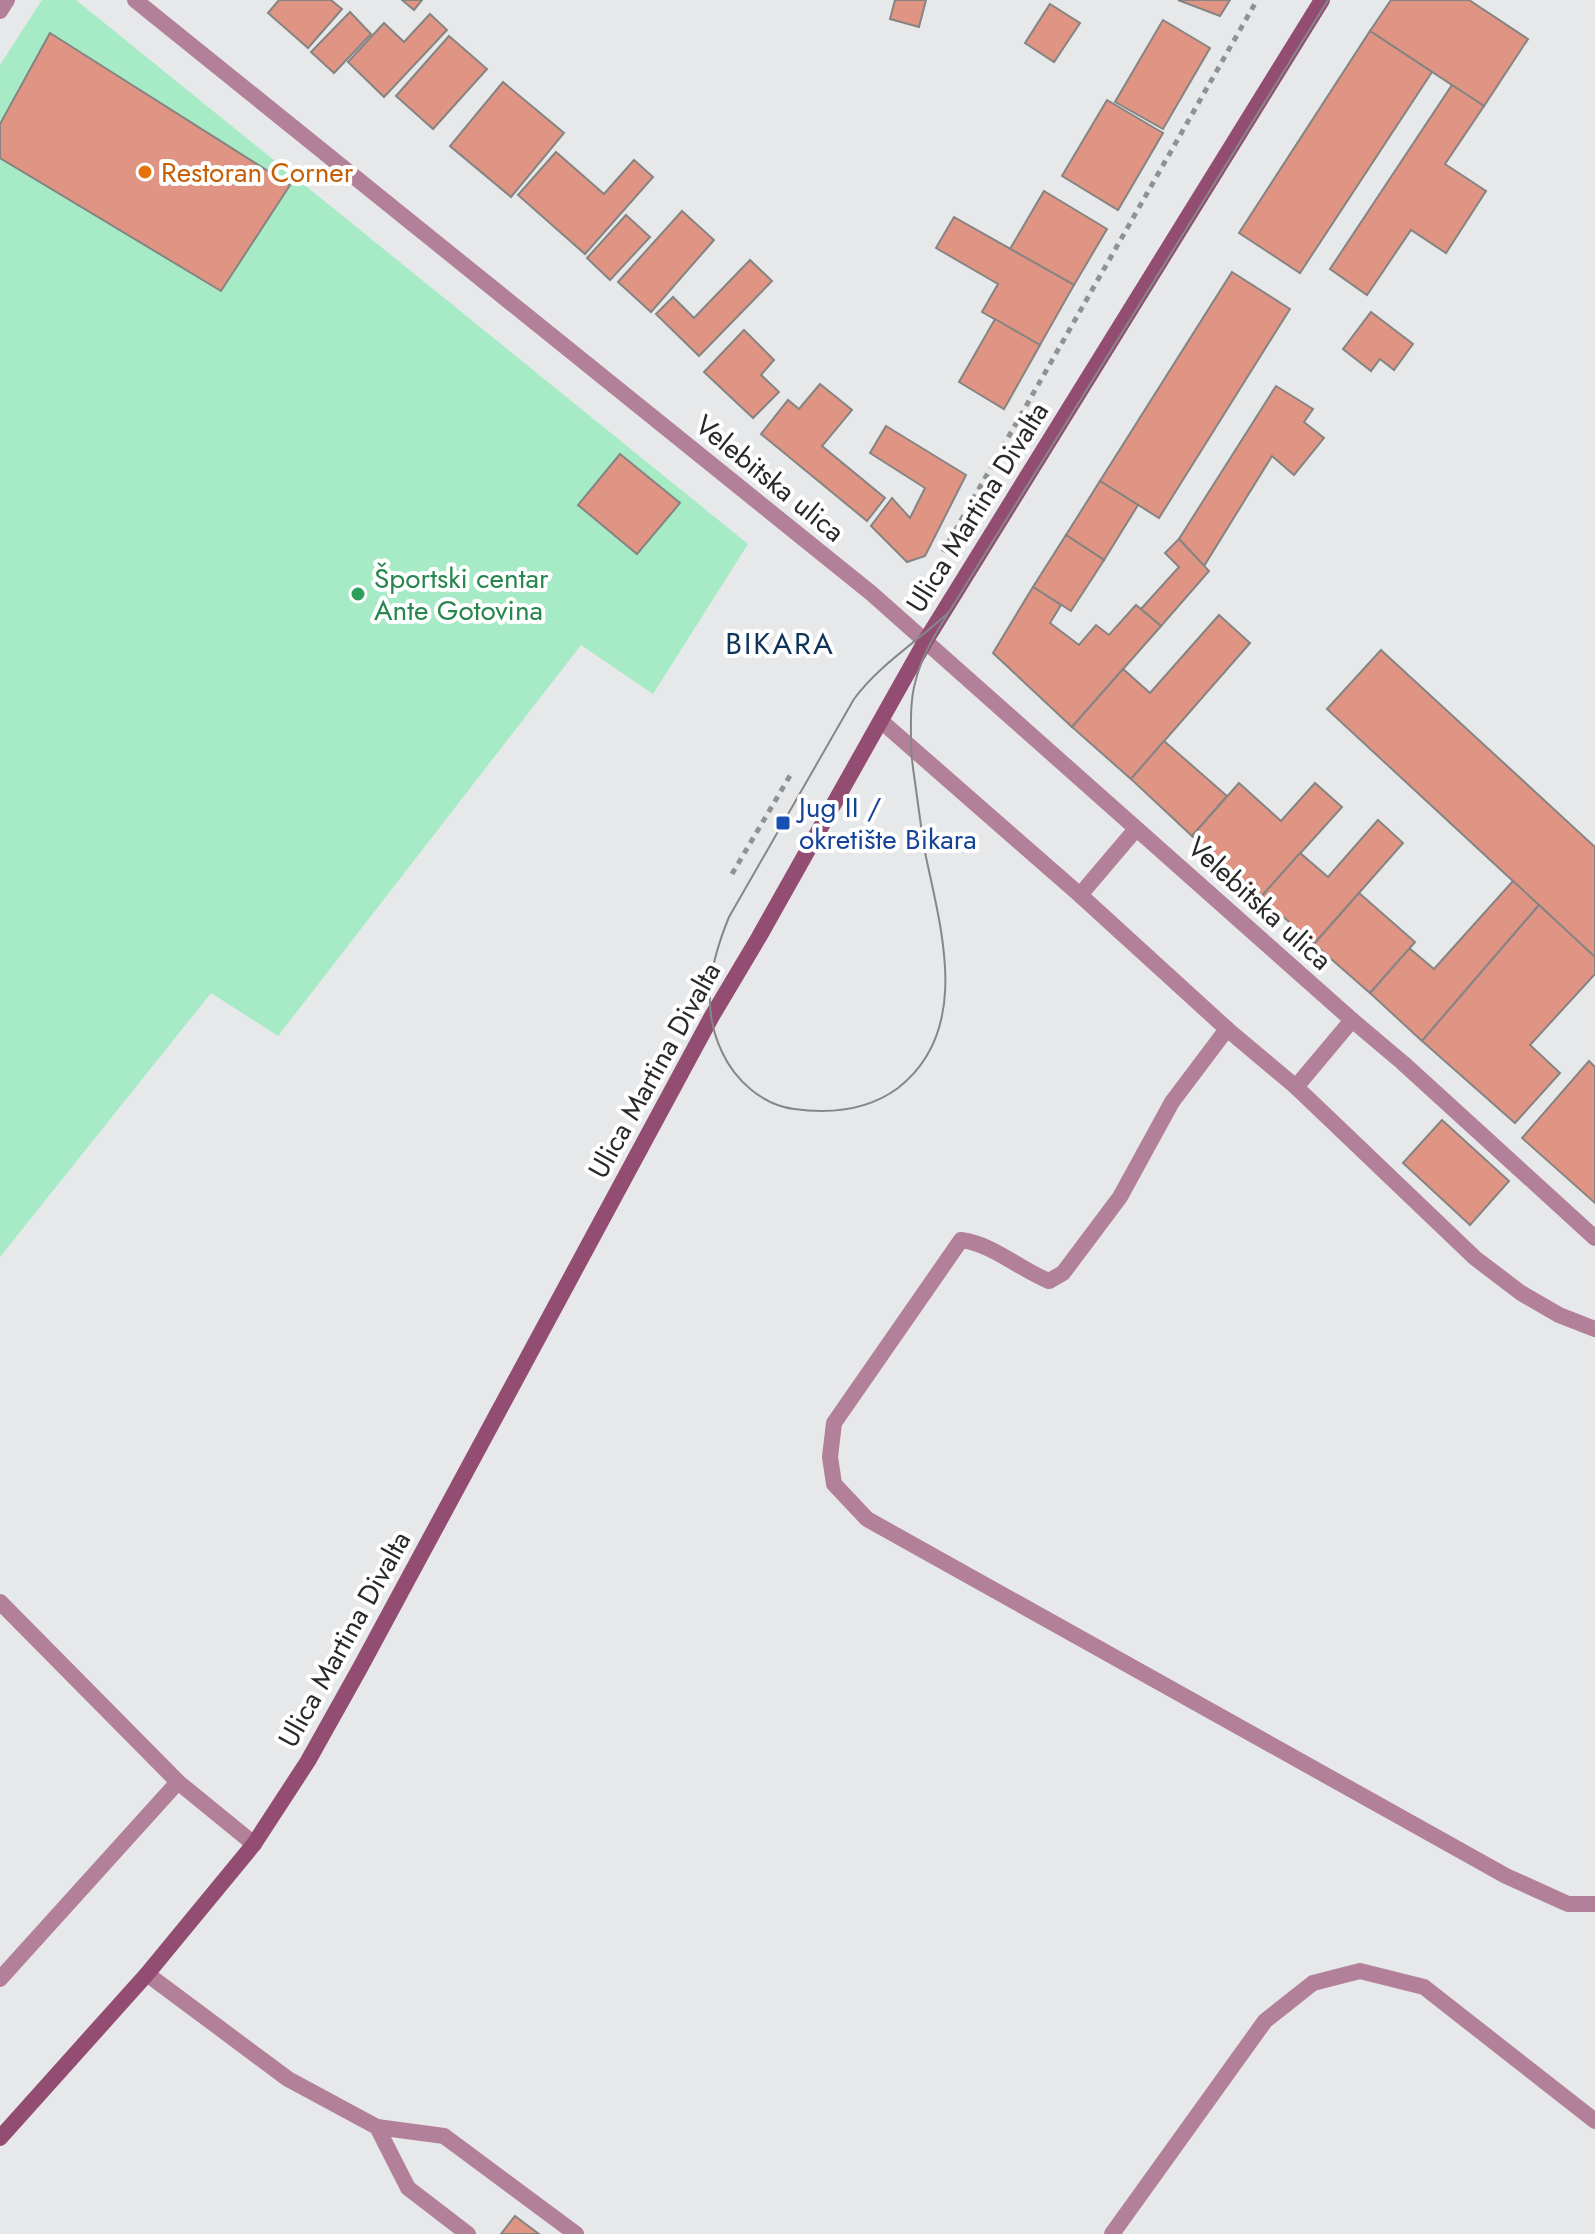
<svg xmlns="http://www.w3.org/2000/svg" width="1595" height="2234" font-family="Jost,sans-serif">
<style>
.green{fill:#a6ebc6}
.building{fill:#e09584;stroke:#868483;stroke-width:2}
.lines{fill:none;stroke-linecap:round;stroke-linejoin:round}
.path{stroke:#8f9192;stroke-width:5;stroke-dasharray:6 6;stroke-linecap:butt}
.lane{stroke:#b28098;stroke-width:16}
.street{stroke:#b28098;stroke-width:16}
.secondary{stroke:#934d72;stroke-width:16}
.tram{stroke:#858788;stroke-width:2}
.food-dot{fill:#e8710a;stroke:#fff;stroke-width:3}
.leisure-dot{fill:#2e9e5b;stroke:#fff;stroke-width:3}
.transit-dot{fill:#1a4fb4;stroke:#fff;stroke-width:3}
.labels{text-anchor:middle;stroke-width:8;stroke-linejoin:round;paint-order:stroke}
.food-label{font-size:28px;fill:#c56008;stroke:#fff;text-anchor:start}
.street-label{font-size:28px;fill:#28292a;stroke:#fff}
.leisure-label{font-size:28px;fill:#27864d;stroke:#fff;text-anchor:start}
.transit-label{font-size:28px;fill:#164399;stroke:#fff;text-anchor:start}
.neighbourhood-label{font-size:30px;letter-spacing:2px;fill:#0e345a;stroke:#fff}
</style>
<rect width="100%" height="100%" fill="#e6e8e9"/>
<path class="green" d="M42,0H76L748,544L653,694L581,645L278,1036L211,993L0,1257V65Z"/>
<g class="building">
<path d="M279,0H331L342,9L308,48L268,13Z"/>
<path d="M402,0H422L414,10Z"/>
<path d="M895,0H926L919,27L890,19Z"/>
<path d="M1178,0H1230L1220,16Z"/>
<path d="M1391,0H1469L1528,39L1484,106L1370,31Z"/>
<path d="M1050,4L1080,23L1054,62L1025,43Z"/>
<path d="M350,12L371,34L334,73L311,52Z"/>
<path d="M430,14L447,30L384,97L348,62L384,23L404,42Z"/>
<path d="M1163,20L1210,48L1163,129L1115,102Z"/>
<path d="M1370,31L1432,72L1300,273L1239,233Z"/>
<path d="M50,33L290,185L221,291L0,158V124Z"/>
<path d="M449,36L487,69L433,129L396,96Z"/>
<path d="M503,82L564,133L511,197L450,146Z"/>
<path d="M1452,85L1484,106L1445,164L1486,191L1446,253L1411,230L1367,295L1330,269Z"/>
<path d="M1107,100L1163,133L1118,210L1062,176Z"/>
<path d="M556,152L604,194L634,160L653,177L585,254L518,195Z"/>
<path d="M1044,191L1107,229L1074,285L1010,249Z"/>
<path d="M682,211L714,240L651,312L618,282Z"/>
<path d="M626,215L650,237L610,280L587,258Z"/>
<path d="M954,217L1074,285L1040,345L982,312L998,284L936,248Z"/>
<path d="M750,260L772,281L699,356L656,314L673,297L694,318Z"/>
<path d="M1232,272L1290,309L1159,518L1100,481Z"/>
<path d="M1371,312L1413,344L1394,370L1380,359L1371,371L1343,349Z"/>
<path d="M995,319L1040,345L1004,409L959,382Z"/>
<path d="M744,330L774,360L761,375L779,392L753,418L704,372Z"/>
<path d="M820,384L852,410L822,446L885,498L867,521L761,434L788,400L799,409Z"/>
<path d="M1276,386L1313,409L1304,422L1324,438L1294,475L1272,456L1204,566L1179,539Z"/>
<path d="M886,426L966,475L925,556L907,562L871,526L892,498L910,518L925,488L870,453Z"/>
<path d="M620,454L680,503L637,554L578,505Z"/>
<path d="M1100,481L1138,505L1104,560L1066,535Z"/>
<path d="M1066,535L1104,560L1071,611L1033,587Z"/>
<path d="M1179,539L1209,571L1161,626L1141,609L1179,567L1165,553Z"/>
<path d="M1033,587L1061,605L1050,623L1079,645L1096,625L1109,635L1136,605L1161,626L1072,727L993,653Z"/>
<path d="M1219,615L1250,643L1131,779L1072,727L1123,669L1150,693Z"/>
<path d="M1381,650L1595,847V957L1327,709Z"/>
<path d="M1164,741L1227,796L1192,836L1131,779Z"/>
<path d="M1239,783L1281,821L1315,783L1342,807L1261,897L1192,836Z"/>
<path d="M1378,820L1403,843L1314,944L1261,897L1300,853L1328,877Z"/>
<path d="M1513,881L1539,905L1422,1041L1370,993L1409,948L1434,969Z"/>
<path d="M1359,893L1415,942L1370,993L1314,944Z"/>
<path d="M1539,905L1595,957V974L1530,1045L1560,1073L1515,1123L1422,1041Z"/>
<path d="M1589,1061L1595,1067V1203L1522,1138Z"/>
<path d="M1442,1120L1509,1181L1470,1225L1403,1163Z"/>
<path d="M515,2216L539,2234H501Z"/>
</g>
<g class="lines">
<g class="path">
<path d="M943,552L1257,0"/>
<path d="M732,874L791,774"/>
</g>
<g class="lane">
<path d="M881,721L1080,895"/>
<path d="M1136,829L1080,895L1227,1029L1296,1087L1352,1020L1403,1063L1595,1238"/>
<path d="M1227,1029L1172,1102L1120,1197L1063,1273L1049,1281C1019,1269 993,1244 961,1240L834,1423L830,1457L834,1484L867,1519L1506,1876L1568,1904H1595"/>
<path d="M1296,1087L1475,1258L1521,1293L1559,1315L1595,1329"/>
<path d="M0,1602L178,1782L254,1844"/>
<path d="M147,1974L288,2079L377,2127L408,2188L468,2234"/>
<path d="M0,1979L178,1782"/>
<path d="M377,2127L444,2136L576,2234"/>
<path d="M1112,2234L1265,2021L1313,1983L1360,1971L1424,1987L1595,2121"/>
</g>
<g class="street">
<path d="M135,0L871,593L1352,1020"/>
<path d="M0,11L7,0"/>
</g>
<path class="secondary" d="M0,2138L147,1974L254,1844L308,1761L360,1668L712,1016L759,937L926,640L1322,0"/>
<path class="tram" d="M949,612C917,642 880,664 854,699L729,917C711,961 700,1006 722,1052C735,1080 762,1105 794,1109C831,1114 867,1111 898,1088C971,1031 942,933 926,857C922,837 920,817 917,797C915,779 911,761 911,743C911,723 910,702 915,683C921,657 935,634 949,612L1328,0"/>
</g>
<circle class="food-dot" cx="145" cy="172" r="8"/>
<circle class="leisure-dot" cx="358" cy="594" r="8"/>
<rect class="transit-dot" x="775" y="815" width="16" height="16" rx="4"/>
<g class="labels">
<g class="food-label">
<text x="161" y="182">Restoran Corner</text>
</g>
<g class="street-label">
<text transform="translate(770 478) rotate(39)" y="10">Velebitska ulica</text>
<text transform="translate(977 507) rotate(-58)" y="10">Ulica Martina Divalta</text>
<text transform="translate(1260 903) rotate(42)" y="10">Velebitska ulica</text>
<text transform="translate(654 1070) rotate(-61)" y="10">Ulica Martina Divalta</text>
<text transform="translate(344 1639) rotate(-61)" y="10">Ulica Martina Divalta</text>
</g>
<g class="leisure-label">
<text x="374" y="588">Športski centar<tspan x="374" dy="32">Ante Gotovina</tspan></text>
</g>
<g class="transit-label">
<text x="799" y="817">Jug II /<tspan x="799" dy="32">okretište Bikara</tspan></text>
</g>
<g class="neighbourhood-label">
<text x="780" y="654">BIKARA</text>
</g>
</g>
</svg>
